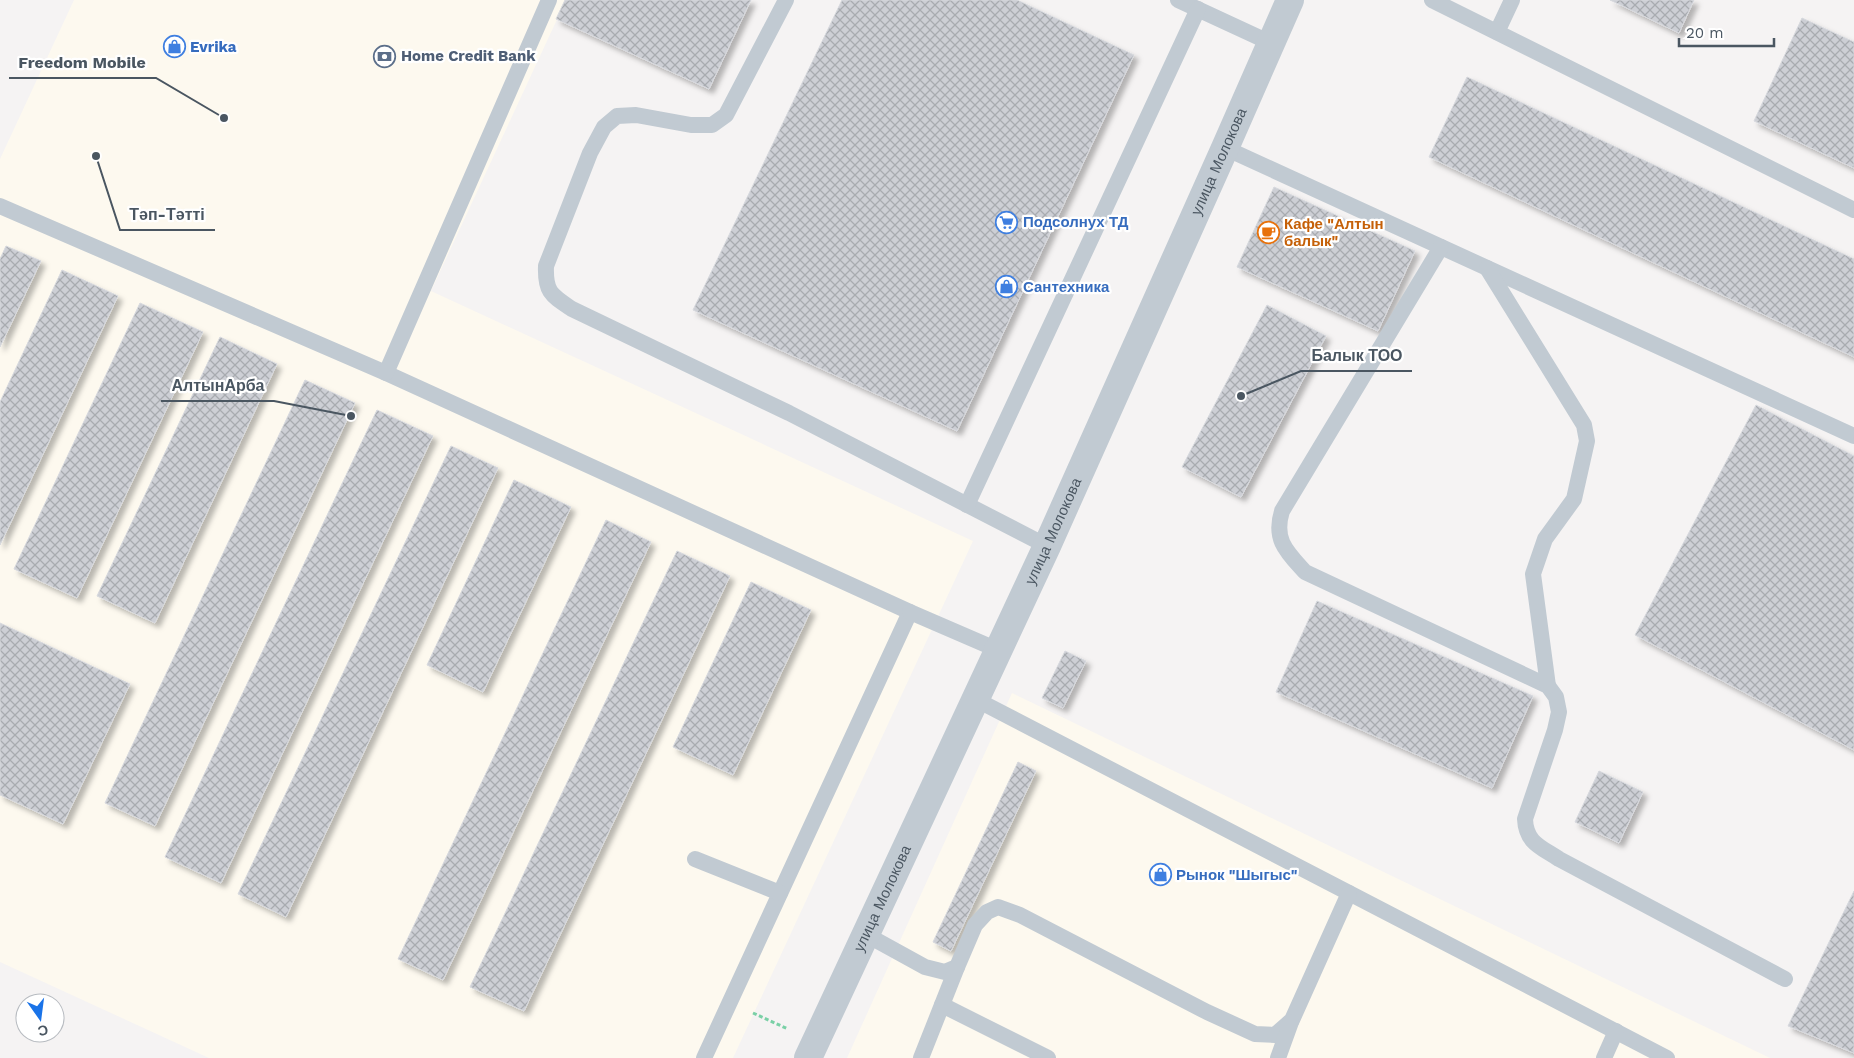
<svg xmlns="http://www.w3.org/2000/svg" width="1854" height="1058" font-family="'Work Sans',sans-serif">
<style>
.commercial{fill:#fdf9ef}
.building{fill:url(#building-cross-hatch);stroke:#d7d9de;filter:url(#shadow)}
.lines{fill:none;stroke-linecap:round;stroke-linejoin:round}
.path{stroke:#7ad0a6;stroke-width:3;stroke-dasharray:4 2.5;stroke-linecap:butt}
.service{stroke:#c1cad2;stroke-width:16}
.tertiary{stroke:#c1cad2;stroke-width:28}
.labels{text-anchor:middle;stroke-width:4.5;stroke-linejoin:round;paint-order:stroke}
.shop-label{font-size:15px;font-weight:bold;fill:#366cbe;stroke:#fff;text-anchor:start}
.service-label{font-size:15px;font-weight:bold;fill:#4e5e75;stroke:#fff;text-anchor:start}
.street-label{font-size:15px;fill:#4a5661;stroke:#fff}
.food-label{font-size:15px;font-weight:bold;fill:#c56008;stroke:#fff;text-anchor:start}
.leader{fill:none;stroke:#4a5661;stroke-width:2}
.callout-dot{fill:#4a5661;stroke:#fff;stroke-width:2}
.callout-label{font-size:16px;text-anchor:middle;font-weight:bold;fill:#4a5661;stroke:#fff;stroke-width:4.5;stroke-linejoin:round;paint-order:stroke}
</style>
<defs>
<pattern id="building-cross-hatch" width="8" height="8" patternUnits="userSpaceOnUse" patternTransform="scale(1.25)"><rect width="8" height="8" fill="#cdcfd5"/><path d="M0 0l8 8M0 8l8-8" fill="none" stroke="#a8abb0"/></pattern>
<filter id="shadow"><feDropShadow dx="4.5" dy="4.5" stdDeviation="2.5" flood-color="#0004"/></filter>
</defs>
<rect width="100%" height="100%" fill="#f5f3f3"/>
<g class="commercial">
<path d="M74,0H566L431,291L973,541L733,1058H209L0,962V159Z"/>
<path d="M1012,693L1770,1058H847Z"/>
</g>
<g class="building">
<path d="M565,0H751L709,89L556,19Z"/>
<path d="M842,0H1017L1134,55L957,431L693,310Z"/>
<path d="M1610,0H1694L1679,33Z"/>
<path d="M1802,18L1854,42V168L1754,121Z"/>
<path d="M1467,77L1854,259V357L1429,157Z"/>
<path d="M1274,187L1415,251L1378,331L1237,267Z"/>
<path d="M6,246L41,261L0,347V259Z"/>
<path d="M62,270L118,296L0,545V402Z"/>
<path d="M140,303L203,332L77,598L14,569Z"/>
<path d="M1267,305L1326,336L1241,497L1182,467Z"/>
<path d="M220,337L277,364L155,623L97,596Z"/>
<path d="M305,380L355,403L155,826L105,803Z"/>
<path d="M1756,405L1854,456V750L1635,635Z"/>
<path d="M377,410L433,436L221,883L165,857Z"/>
<path d="M451,446L498,468L286,917L238,894Z"/>
<path d="M514,480L571,507L483,692L427,665Z"/>
<path d="M606,520L651,542L443,980L398,959Z"/>
<path d="M677,551L730,576L524,1011L470,987Z"/>
<path d="M751,582L811,610L733,775L673,747Z"/>
<path d="M1317,601L1533,696L1492,788L1276,692Z"/>
<path d="M0,623L130,684L63,824L0,795Z"/>
<path d="M1065,651L1086,661L1063,708L1042,698Z"/>
<path d="M1018,762L1036,771L951,951L933,942Z"/>
<path d="M1599,771L1643,792L1619,843L1575,822Z"/>
<path d="M1854,891V1053L1788,1026Z"/>
</g>
<g class="lines">
<path class="path" d="M753,1013L788,1029"/>
<g class="service">
<path d="M786,0L726,115L712,125H691L636,115L617,116L604,127L590,153L546,266C545,292 551,295 572,309L789,413L1047,546"/>
<path d="M1178,0L1271,43"/>
<path d="M1432,0L1854,210"/>
<path d="M1497,32L1512,0"/>
<path d="M1225,148L1854,436"/>
<path d="M0,206L386,373L910,612L704,1058"/>
<path d="M1441,247L1282,511C1273,540 1287,552 1305,572L1548,686L1556,697L1559,712L1555,730L1525,819C1526,843 1541,847 1559,859L1785,979"/>
<path d="M1487,268L1584,425L1587,441L1574,499L1545,539L1533,574L1548,686"/>
<path d="M386,373L549,0"/>
<path d="M967,505L1198,9"/>
<path d="M910,612L998,650"/>
<path d="M975,699L1667,1058"/>
<path d="M695,859L780,893"/>
<path d="M865,934L925,967L945,972L957,967L975,925L987,912L998,907L1020,915L1207,1012L1255,1034L1275,1035L1292,1020L1349,893"/>
<path d="M942,1005L1048,1058"/>
<path d="M921,1058L957,967"/>
<path d="M1278,1058L1291,1022"/>
<path d="M1604,1058L1616,1031"/>
</g>
<path class="tertiary" id="s1" d="M808,1058L1047,546L1225,148L1290,0"/>
</g>
<defs>
<symbol id="shop-ring" viewBox="-11 -11 22 22"><circle r="9.5" fill="#fff" stroke="#3f7fe0" stroke-width="1.5"/><path d="M-5-2.5h2.3a2.7 3.5 0 0 1 5.4 0H5L5.5 6h-11ZM-1.5-2.5h3a1.5 2.3 0 0 0-3 0Z" fill="#3f7fe0"/></symbol>
<symbol id="bank-ring" viewBox="-11 -11 22 22"><circle r="9.5" fill="#fff" stroke="#5c6f8a" stroke-width="1.5"/><path d="M-6-4H6V4H-6ZM0-2.3a2.3 2.3 0 1 0 0 4.6a2.3 2.3 0 1 0 0-4.6Z" fill="#5c6f8a"/></symbol>
<symbol id="supermarket-ring" viewBox="-11 -11 22 22"><circle r="9.5" fill="#fff" stroke="#3f7fe0" stroke-width="1.5"/><path d="M-6-5.5h2.5l.6 2H6L4.5 2H-2.5L-4.4-4H-6ZM-1.5 3.2a1.3 1.3 0 1 0 .1 0ZM3 3.2a1.3 1.3 0 1 0 .1 0Z" fill="#3f7fe0"/></symbol>
<symbol id="cafe-ring" viewBox="-11 -11 22 22"><circle r="9.5" fill="#fff" stroke="#e8710a" stroke-width="1.5"/><path d="M-5.5-4.5H6V0H3Q3 3.5 0 3.5H-2.5Q-5.5 3.5-5.5 0ZM3-3.2v2h1.7v-2ZM-6 4.5H4V6H-6Z" fill="#e8710a"/></symbol>
</defs>
<g fill-rule="evenodd">
<use href="#shop-ring" x="162" y="34" width="25" height="25"/>
<use href="#bank-ring" x="372" y="44" width="25" height="25"/>
<use href="#supermarket-ring" x="994" y="210" width="25" height="25"/>
<use href="#cafe-ring" x="1256" y="220" width="25" height="25"/>
<use href="#shop-ring" x="994" y="274" width="25" height="25"/>
<use href="#shop-ring" x="1148" y="862" width="25" height="25"/>
</g>
<g class="labels">
<g class="shop-label">
<text x="190" y="52">Evrika</text>
<text x="1023" y="227">Подсолнух ТД</text>
<text x="1023" y="292">Сантехника</text>
<text x="1176" y="880">Рынок "Шыгыс"</text>
</g>
<g class="service-label">
<text x="401" y="61">Home Credit Bank</text>
</g>
<g class="street-label">
<text dy="5" stroke="none"><textPath href="#s1" startOffset="986">улица Молокова</textPath></text>
<text dy="5" stroke="none"><textPath href="#s1" startOffset="581">улица Молокова</textPath></text>
<text dy="5" stroke="none"><textPath href="#s1" startOffset="176">улица Молокова</textPath></text>
</g>
<g class="food-label">
<text x="1284" y="229">Кафе "Алтын<tspan x="1284" dy="17">балык"</tspan></text>
</g>
</g>
<path class="leader" d="M224 118L156 78H9M96 156L120 230H215M1241 396L1301 371H1412M351 416L274 401H161"/>
<g class="callout-dot">
<circle cx="224" cy="118" r="5"/>
<circle cx="96" cy="156" r="5"/>
<circle cx="1241" cy="396" r="5"/>
<circle cx="351" cy="416" r="5"/>
</g>
<g class="callout-label">
<text x="82" y="68">Freedom Mobile</text>
<text x="167" y="220">Тәп-Тәтті</text>
<text x="1357" y="361">Балык ТОО</text>
<text x="218" y="391">АлтынАрба</text>
</g>
<g transform="translate(40 1018) rotate(166)"><circle r="24" fill="#ffffff" stroke="#b7bbc0"/>
<path d="M0-4L9 19L0 12L-9 19Z" fill="#1a73e8"/>
<text y="-8" font-size="14" font-weight="bold" text-anchor="middle" fill="#4a5661">С</text>
</g>
<path d="M1679 38v8h95v-8" fill="none" stroke="#4a5661" stroke-width="2.5"/>
<text x="1686" y="38" font-size="15" fill="#4a5661" stroke="#ffffff" stroke-width="4" paint-order="stroke">20 m</text>
</svg>
